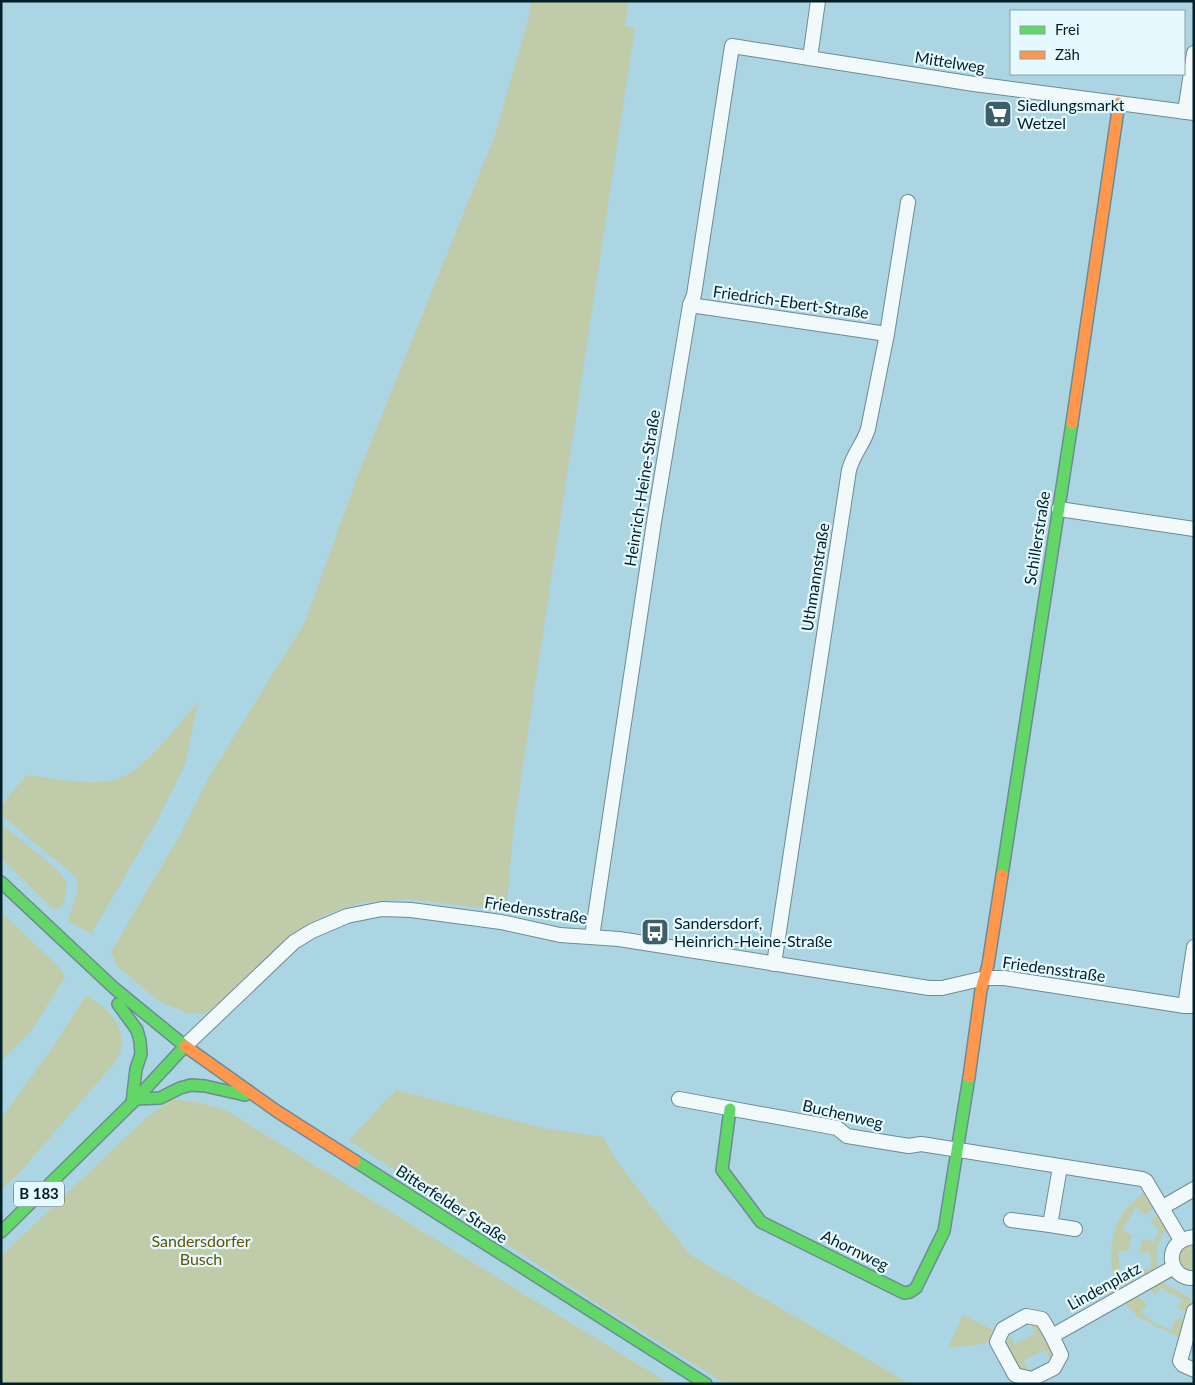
<svg xmlns="http://www.w3.org/2000/svg" width="1195" height="1385" font-family="Lato,sans-serif">
<style>
.green{fill:#c0cbaa}
.lines{fill:none;stroke-linecap:round;stroke-linejoin:round}
.street-casing{stroke:#6d8b93;stroke-width:16}
.fast-casing{stroke:#6d8b93;stroke-width:14}
.slow-casing{stroke:#6d8b93;stroke-width:14}
.street{stroke:#f2f9fb;stroke-width:14}
.fast{stroke:#63d668;stroke-width:11}
.slow{stroke:#ff974d;stroke-width:11}
.labels{text-anchor:middle;stroke-width:4.5;stroke-linejoin:round;paint-order:stroke}
.shield{fill:#e6f9fe;stroke:#456068;stroke-width:1}
.shield-label{font-size:15px;font-weight:bold;fill:#001f28}
.street-label{font-size:16px;fill:#001f28;stroke:#e6f9fe}
.poi-label{font-size:16px;fill:#001f28;stroke:#e6f9fe;text-anchor:start}
.park-label{font-size:16px;fill:#615401;stroke:#e6f9fe}
</style>
<rect width="100%" height="100%" fill="#abd5e2"/>
<g class="green">
<path d="M531,1H629L625,26L635,28L514,825L506,911L409,899L364,902L335,911L308,924L289,939L217,1006L203,1014H189L159,1001L118,967L111,952L181,833L209,777L305,622L359,472L495,135L529,17Z"/>
<path d="M198,702L185,765L157,821L91,934L68,921L78,890L76,877L1,815V806L26,775C51,778 96,787 118,779C147,768 178,725 198,702Z"/>
<path d="M1,824L59,871L67,883L64,903L59,909L52,908L1,858Z"/>
<path d="M1,912L58,966L65,977L31,1031L1,1061Z"/>
<path d="M86,995C103,1005 125,1023 122,1046C122,1050 118,1056 116,1061L19,1173L1,1190V1118L54,1046Z"/>
<path d="M396,1090L543,1128L603,1137L618,1163L690,1255L910,1384H726L590,1299L349,1140Z"/>
<path d="M172,1099L202,1103L227,1111L670,1384H1V1256L145,1119Z"/>
<path d="M1145,1191L1155,1208L1144,1215L1136,1207L1122,1230L1132,1235L1128,1251H1118L1120,1275L1130,1273L1134,1283L1111,1295L1099,1294L1115,1284C1109,1260 1109,1234 1123,1213C1129,1205 1138,1198 1145,1191Z"/>
<path d="M1158,1214L1167,1229C1157,1241 1154,1254 1158,1269L1141,1278L1138,1271L1151,1268L1150,1253L1139,1252L1143,1239L1153,1242L1160,1231L1150,1221Z"/>
<path d="M1187,1246H1194V1270L1187,1269L1180,1263V1253Z"/>
<path d="M1161,1280C1169,1289 1186,1292 1191,1300L1189,1308L1184,1311L1178,1309L1182,1299L1168,1293L1162,1288L1155,1295L1149,1288Z"/>
<path d="M1135,1294L1147,1304L1141,1312L1154,1323L1171,1330L1175,1321L1180,1318L1183,1319L1184,1324L1180,1338L1138,1317L1122,1301Z"/>
<path d="M963,1315L995,1331L988,1343L948,1348Z"/>
<path d="M1034,1324H1038L1053,1353L1049,1358L1045,1350L1024,1360L1028,1369L1026,1370L1020,1369L1006,1342L1011,1336L1015,1344L1035,1333L1031,1325Z"/>
</g>
<g class="lines">
<defs>
<g id="street">
<path d="M810,58L818,1"/>
<path d="M1185,112L1194,53"/>
<path d="M690,305L887,334"/>
<path d="M1059,509L1194,529"/>
<path d="M592,937L654,522L690,305L694,295L732,46L974,84L1194,113"/>
<path d="M774,964L849,470C854,452 863,445 868,429L887,334L908,202"/>
<path d="M1185,1006L1194,947"/>
<path d="M185,1046L294,942L312,931L347,916L382,909L411,910L501,922L560,935L619,939L929,988H942L985,978H1004L1185,1006H1194"/>
<path d="M679,1099L837,1128L847,1136L909,1146L921,1144L1142,1179L1146,1181L1181,1240"/>
<path d="M1060,1167L1050,1225L1075,1229"/>
<path d="M1163,1207L1194,1189"/>
<path d="M1011,1220L1050,1225"/>
<path d="M1194,1237C1161,1240 1168,1280 1194,1278"/>
<path d="M1194,1311L1180,1361L1183,1365L1194,1370"/>
<path d="M1052,1336L1042,1319L1026,1316L1003,1329L997,1342L1015,1375L1032,1379L1054,1368L1061,1355L1052,1336L1174,1267"/>
</g>
<g id="fast">
<path d="M1002,875L1072,423"/>
<path d="M1,882L114,988L185,1046L136,1099L1,1232"/>
<path d="M118,1004L137,1030L140,1041L141,1054L136,1069L132,1103"/>
<path d="M136,1099L160,1098L180,1088L191,1085L205,1086L245,1095"/>
<path d="M730,1109L722,1170L761,1222L904,1293L910,1292L916,1288L944,1231L969,1077"/>
<path d="M355,1161L706,1384"/>
</g>
<g id="slow">
<path d="M1072,423L1119,103"/>
<path d="M185,1046L278,1112L355,1161"/>
<path d="M969,1077L981,990L988,965L1002,875"/>
</g>
</defs>
<use href="#street" class="street-casing"/>
<use href="#fast" class="fast-casing"/>
<use href="#slow" class="slow-casing"/>
<use href="#street" class="street"/>
<use href="#fast" class="fast"/>
<use href="#slow" class="slow"/>
</g>
<defs>
<symbol id="supermarket-square" viewBox="-11 -11 22 22"><rect x="-9" y="-9" width="18" height="18" rx="4" fill="#3c5f69" stroke="#e6f9fe"/><path d="M-6-5.5h2.5l.6 2H6L4.5 2H-2.5L-4.4-4H-6ZM-1.5 3.2a1.3 1.3 0 1 0 .1 0ZM3 3.2a1.3 1.3 0 1 0 .1 0Z" fill="#fff"/></symbol>
<symbol id="bus-square" viewBox="-11 -11 22 22"><rect x="-9" y="-9" width="18" height="18" rx="4" fill="#3c5f69" stroke="#e6f9fe"/><path d="M-5-6H5V4H4V6H2V4H-2V6H-4V4H-5ZM-3.5-4V0h7V-4ZM-3.5 1.2v1.5H-2V1.2ZM2 1.2v1.5H3.5V1.2Z" fill="#fff"/></symbol>
</defs>
<g fill-rule="evenodd">
<use href="#supermarket-square" x="982" y="98" width="32" height="32"/>
<use href="#bus-square" x="639" y="916" width="32" height="32"/>
</g>
<g class="labels">
<rect class="shield" x="14" y="1181.5" width="50" height="25" rx="4"/>
<g class="shield-label">
<text x="39" y="1199">B 183</text>
</g>
<g class="street-label">
<text transform="translate(950 62) rotate(9)" y="6">Mittelweg</text>
<text transform="translate(791 302) rotate(8)" y="6">Friedrich-Ebert-Straße</text>
<text transform="translate(642 488) rotate(-81)" y="6">Heinrich-Heine-Straße</text>
<text transform="translate(1037 538) rotate(-81)" y="6">Schillerstraße</text>
<text transform="translate(815 577) rotate(-81)" y="6">Uthmannstraße</text>
<text transform="translate(536 910) rotate(9)" y="6">Friedensstraße</text>
<text transform="translate(1054 969) rotate(8)" y="6">Friedensstraße</text>
<text transform="translate(843 1114) rotate(13)" y="6">Buchenweg</text>
<text transform="translate(452 1204) rotate(33)" y="6">Bitterfelder Straße</text>
<text transform="translate(855 1250) rotate(26)" y="6">Ahornweg</text>
<text transform="translate(1104 1286) rotate(-29)" y="6">Lindenplatz</text>
</g>
<g class="poi-label">
<text x="1017" y="111">Siedlungsmarkt<tspan x="1017" dy="18">Wetzel</tspan></text>
<text x="674" y="929">Sandersdorf,<tspan x="674" dy="18">Heinrich-Heine-Straße</tspan></text>
</g>
<g class="park-label">
<text x="201" y="1247">Sandersdorfer<tspan x="201" dy="18">Busch</tspan></text>
</g>
</g>
<rect width="1195" height="1385" fill="none" stroke="#001f28" stroke-width="5"/>
<rect x="1010" y="10" width="175" height="65" fill="#e6f9fe" stroke="#8aa2a8"/>
<rect x="1020" y="26" width="25" height="8" fill="#63d668" stroke="#8aa2a8"/>
<text x="1055" y="35" font-size="15" fill="#001f28">Frei</text>
<rect x="1020" y="51" width="25" height="8" fill="#ff974d" stroke="#8aa2a8"/>
<text x="1055" y="60" font-size="15" fill="#001f28">Zäh</text>
</svg>
